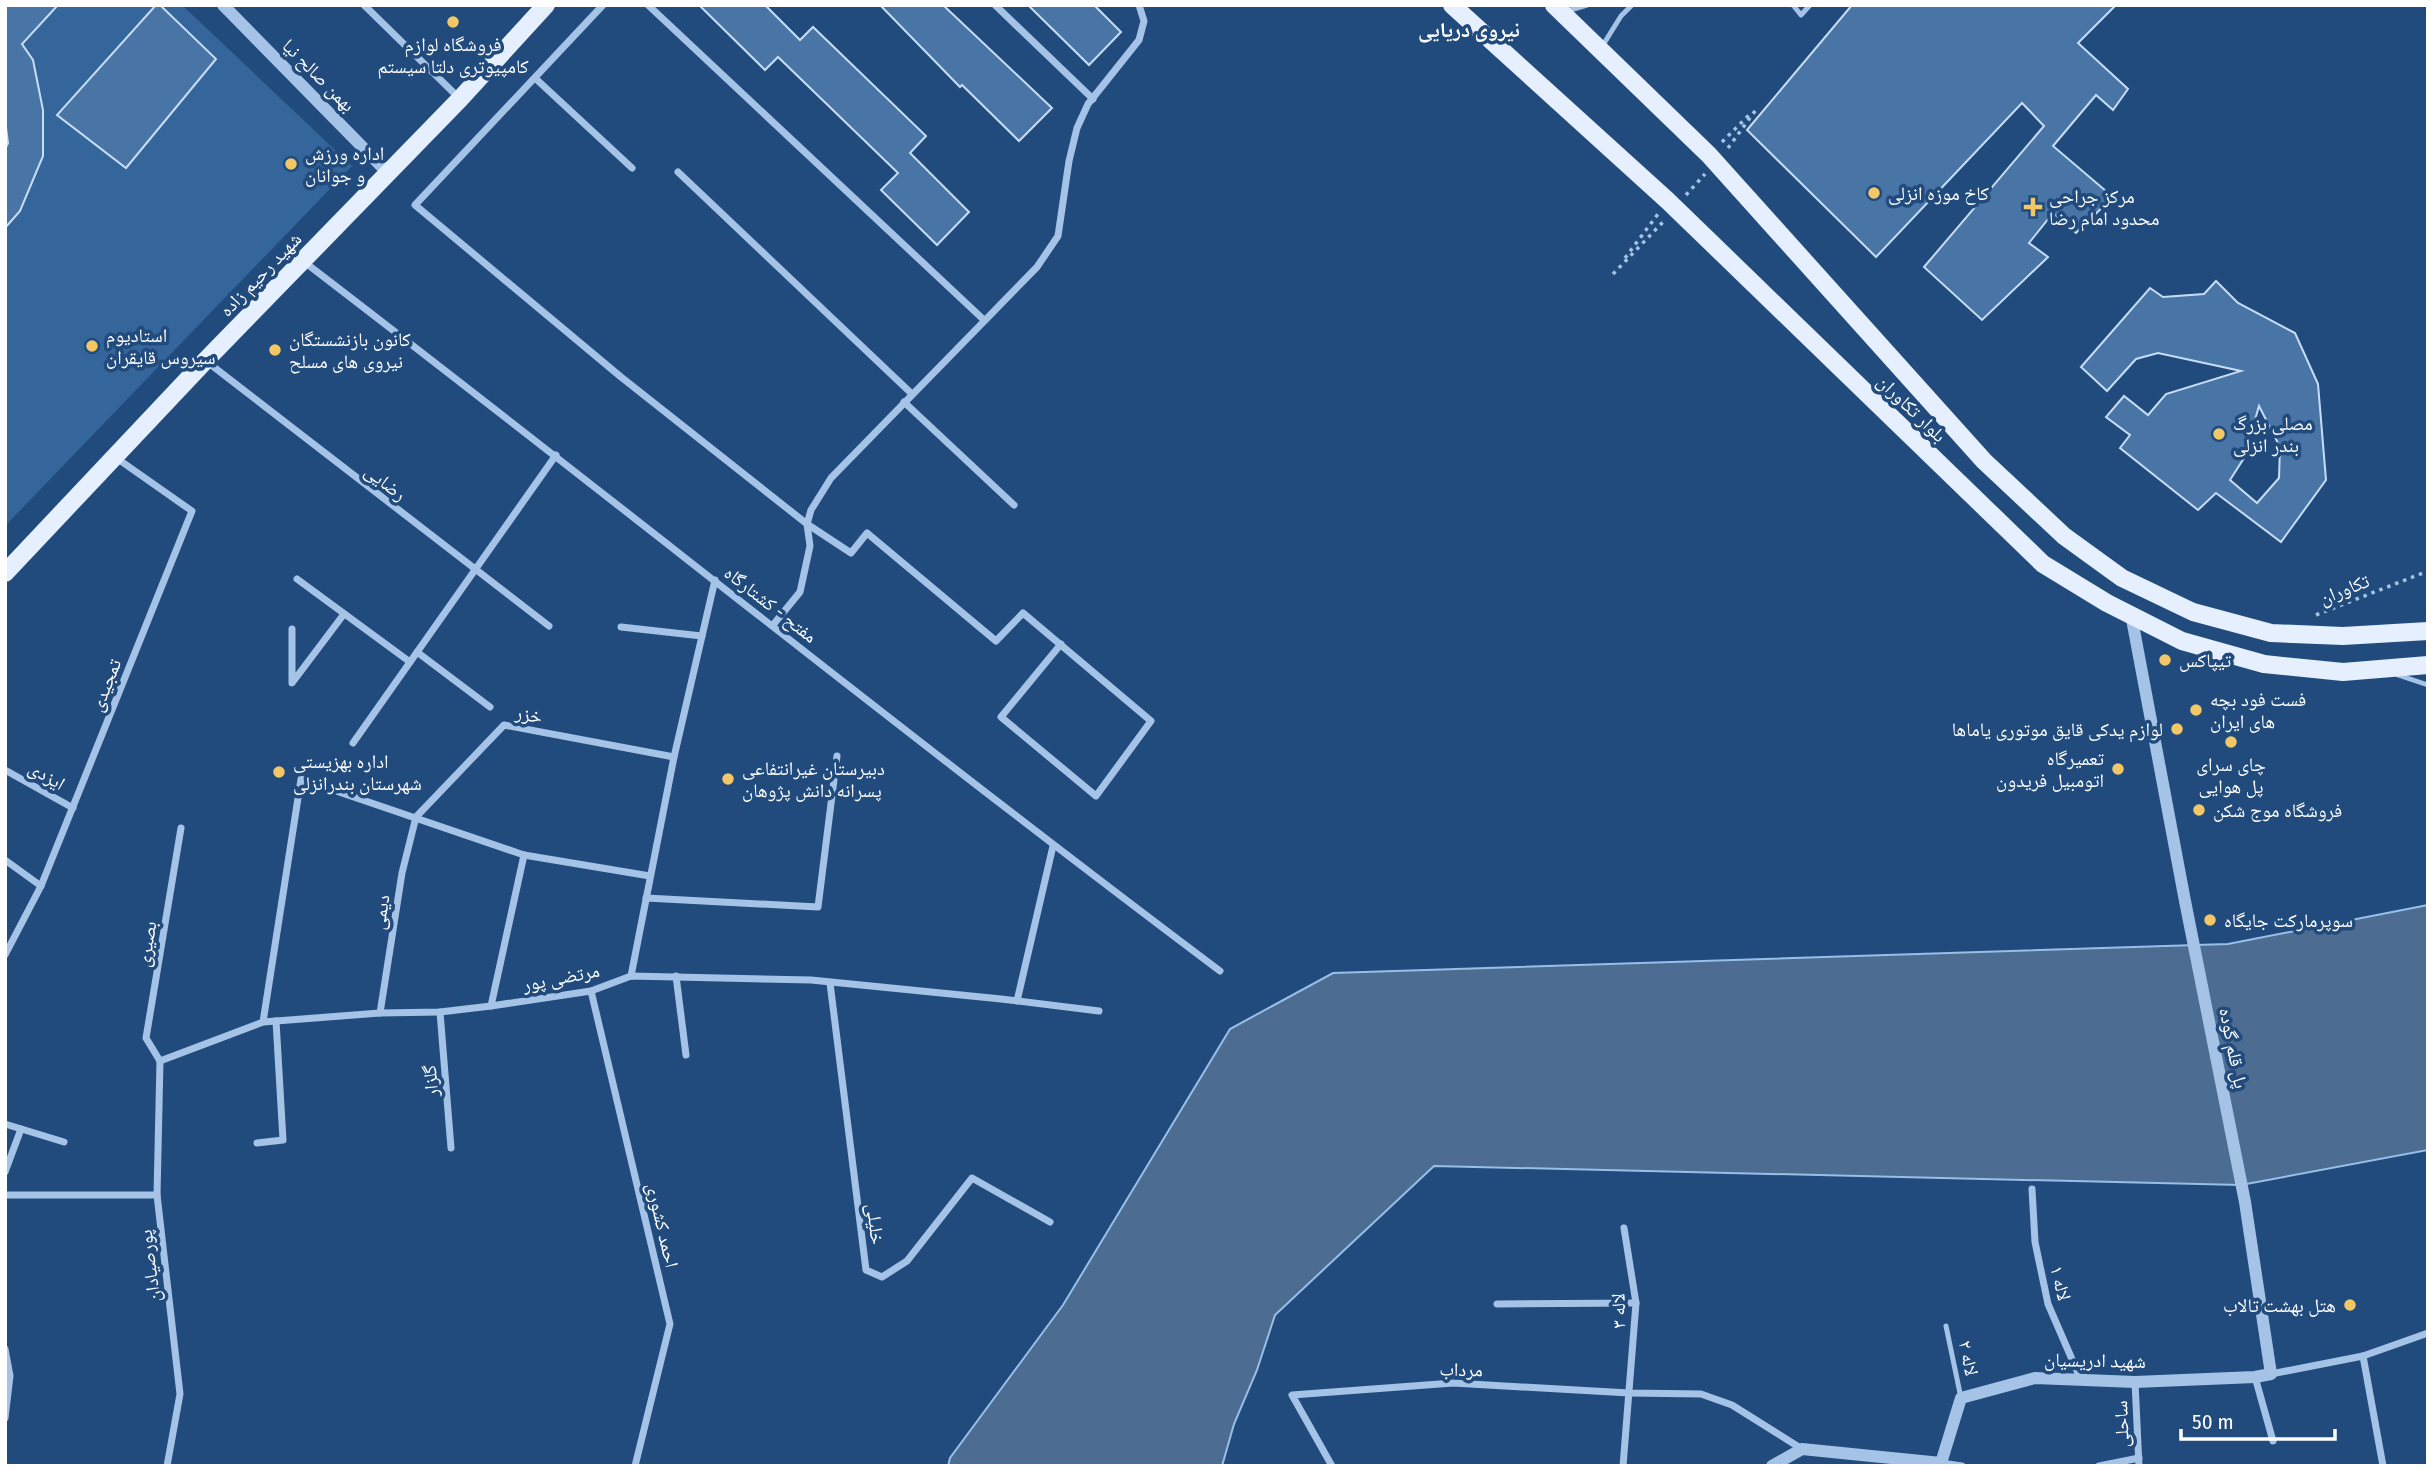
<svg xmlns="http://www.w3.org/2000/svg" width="2433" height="1471" font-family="'Fira Sans Condensed','Noto Naskh Arabic',sans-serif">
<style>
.green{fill:#34659b}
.water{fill:#4d6c91;stroke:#98bfe8;stroke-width:2}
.building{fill:#4975a6;stroke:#c7ddf5;stroke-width:2;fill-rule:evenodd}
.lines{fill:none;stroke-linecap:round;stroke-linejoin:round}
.path{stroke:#a4c3e6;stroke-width:3.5;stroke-dasharray:3.5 5;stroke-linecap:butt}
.service{stroke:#a4c3e6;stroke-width:5}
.minor{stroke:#a4c3e6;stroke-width:7}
.tertiary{stroke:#a4c3e6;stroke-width:12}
.primary{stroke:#e5effd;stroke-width:18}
.poi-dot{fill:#f3c765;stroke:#214b7d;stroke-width:2.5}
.labels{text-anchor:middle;stroke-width:7;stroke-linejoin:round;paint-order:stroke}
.poi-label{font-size:19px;fill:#fff;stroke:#214b7d;text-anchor:start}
.street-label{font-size:19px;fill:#fff;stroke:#214b7d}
.neighbourhood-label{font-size:21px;font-weight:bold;fill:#fff;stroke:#214b7d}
</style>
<rect width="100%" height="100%" fill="#214b7d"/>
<path class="green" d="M5,5H182L352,166L5,526Z"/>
<path class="water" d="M2428,905V1150L2241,1185L1434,1166L1275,1315L1257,1370L1234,1424L1222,1466H948L950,1458L1063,1305L1230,1029L1333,973L2228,944Z"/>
<g class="building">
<path d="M5,5H58L22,44L33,60L43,110V156L20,211L5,228V149L8,143L5,120Z"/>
<path d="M156,5H160L216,59L126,168L57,115Z"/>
<path d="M699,5H765L800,40L813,27L926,136L910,153L969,212L937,245L881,190L898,173L778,57L765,70Z"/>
<path d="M880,5H943L1052,108L1019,141L962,85L960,87Z"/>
<path d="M1028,5H1094L1121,32L1089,65Z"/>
<path d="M1852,5H2116L2078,43L2128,89L2113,110L2096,95L2053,146L2113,197L2076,233L2053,213L2029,243L2048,257L1982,320L1924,267L2044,126L2022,103L1876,257L1747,130Z"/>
<path d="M2216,281L2238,303L2295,333L2318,384L2326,480L2281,542L2216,493L2198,510L2120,448L2130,435L2106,417L2124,396L2148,415L2166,394L2241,371L2158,353L2136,359L2107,391L2081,367L2150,288L2163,297L2204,294ZM2259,406L2280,447L2279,478L2257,503L2230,480L2244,458Z"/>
</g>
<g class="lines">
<g class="path">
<path d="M1722,142L1751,113"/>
<path d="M1728,148L1758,107"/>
<path d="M1686,195L1705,174"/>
<path d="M1625,258L1658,214"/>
<path d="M1613,274L1663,222"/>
<path d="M2316,615L2428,571"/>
</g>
<g class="service">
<path d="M1793,5L1801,15L1810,5"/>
<path d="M1567,11L1587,5"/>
<path d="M1603,45L1621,16L1632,5"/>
<path d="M2398,675L2428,685"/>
<path d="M1946,1326L1961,1398"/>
</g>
<g class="minor">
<path d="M364,5L458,97"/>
<path d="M603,5L415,205L621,377L807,524L851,553L867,533L996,641L1023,613L1151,721L1096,796L1001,717L1061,644"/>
<path d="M648,5L984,320"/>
<path d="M995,5L1093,99"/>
<path d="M535,78L632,168"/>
<path d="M678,172L912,394"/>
<path d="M303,261C610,496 911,739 1220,971"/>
<path d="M206,361L549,626"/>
<path d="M904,402L1014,505"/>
<path d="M297,579L410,662"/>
<path d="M773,625L800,592L810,546L807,524L811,510L831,478L1037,267L1058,236L1069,161L1077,128L1088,104L1139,40L1144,21L1139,5"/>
<path d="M621,627L702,636"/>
<path d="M292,629V683L344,614"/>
<path d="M417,652L490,707"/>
<path d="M353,743L556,455"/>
<path d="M5,770L73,808"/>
<path d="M5,860L41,886"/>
<path d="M646,898L818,907L837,756"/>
<path d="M5,955L41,886L192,511L115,457"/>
<path d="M631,976L674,757L715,580"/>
<path d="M676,976L686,1055"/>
<path d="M830,983L866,1270L882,1277L907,1261L972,1178L1050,1222"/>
<path d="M591,991L670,1324L635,1466"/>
<path d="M1017,1001L1053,846"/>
<path d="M491,1006L524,855"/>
<path d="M440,1012L451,1148"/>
<path d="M380,1013L402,873L416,817L504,725L674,757"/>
<path d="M263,1022L301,779L524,855L650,876"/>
<path d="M160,1061L263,1022L380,1013L440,1012L491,1006L591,991L631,976L811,980L1001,999L1099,1011"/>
<path d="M160,1061L157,1195L180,1394L167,1466"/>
<path d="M160,1061L146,1038L181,828"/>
<path d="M5,1124L64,1142"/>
<path d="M257,1143L283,1140L276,1021"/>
<path d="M5,1172L21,1129"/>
<path d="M2032,1189L2035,1242L2048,1304L2081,1380"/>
<path d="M5,1195H157"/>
<path d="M1497,1304L1636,1303"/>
<path d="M5,1349L10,1376L5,1418"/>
<path d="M2363,1356L2383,1466"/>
<path d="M2271,1374L2363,1356L2428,1333"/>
<path d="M2255,1377L2273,1441"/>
<path d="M2135,1382L2139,1466"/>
<path d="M1941,1463L1962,1466"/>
<path d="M1332,1466L1292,1395L1453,1383L1629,1393L1701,1394L1732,1405L1802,1449"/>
<path d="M1623,1466L1636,1303L1624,1228"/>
<path d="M2099,1466L2139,1458"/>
</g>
<g class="tertiary">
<path d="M223,5L387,172"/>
<path d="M1772,1466L1802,1449L1941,1463L1961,1398L2035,1378L2135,1382L2255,1377L2271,1374L2245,1202L2185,901L2131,614"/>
</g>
<g class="primary">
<path d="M1452,5L1668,201L2043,564L2107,603L2182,641L2264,664L2343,672L2428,665"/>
<path d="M1554,5L1709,155L1984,461L2064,536L2122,578L2193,612L2271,633L2343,636L2428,631"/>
<path d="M5,573L205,361L460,99L546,5"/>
</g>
</g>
<g class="poi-dot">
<circle cx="453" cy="22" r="7"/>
<circle cx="291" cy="164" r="7"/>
<circle cx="1874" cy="193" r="7"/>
<path d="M2029.5 196.5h7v7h7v7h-7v7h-7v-7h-7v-7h7z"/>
<circle cx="92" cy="346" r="7"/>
<circle cx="275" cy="350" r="7"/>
<circle cx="2219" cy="434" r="7"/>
<circle cx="2165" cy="660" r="7"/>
<circle cx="2196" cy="710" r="7"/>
<circle cx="2177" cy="729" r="7"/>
<circle cx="2231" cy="742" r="7"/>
<circle cx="2118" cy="769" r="7"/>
<circle cx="279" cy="772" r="7"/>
<circle cx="728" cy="779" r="7"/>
<circle cx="2199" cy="810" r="7"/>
<circle cx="2210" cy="920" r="7"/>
<circle cx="2350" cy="1305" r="7"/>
</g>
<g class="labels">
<g class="poi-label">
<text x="453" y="51" text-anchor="middle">فروشگاه لوازم<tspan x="453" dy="22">کامپیوتری دلتا سیستم</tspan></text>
<text x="305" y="160">اداره ورزش<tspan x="305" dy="22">و جوانان</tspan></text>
<text x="1888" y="200">کاخ موزه انزلی</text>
<text x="2049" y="203">مرکز جراحی<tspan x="2049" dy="22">محدود امام رضا</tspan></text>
<text x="106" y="342">استادیوم<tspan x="106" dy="22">سیروس قایقران</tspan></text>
<text x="289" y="346">کانون بازنشستگان<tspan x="289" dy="22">نیروی های مسلح</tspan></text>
<text x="2233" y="430">مصلی بزرگ<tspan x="2233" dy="22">بندر انزلی</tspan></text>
<text x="2179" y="667">تیپاکس</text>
<text x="2210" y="706">فست فود بچه<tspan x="2210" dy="22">های ایران</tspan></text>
<text x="2163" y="736" text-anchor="end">لوازم یدکی قایق موتوری یاماها</text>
<text x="2104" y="765" text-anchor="end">تعمیرگاه<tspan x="2104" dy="22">اتومبیل فریدون</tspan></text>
<text x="293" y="768">اداره بهزیستی<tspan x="293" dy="22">شهرستان بندرانزلی</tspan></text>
<text x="2231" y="771" text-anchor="middle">چای سرای<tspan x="2231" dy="22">پل هوایی</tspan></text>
<text x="742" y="775">دبیرستان غیرانتفاعی<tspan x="742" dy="22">پسرانه دانش پژوهان</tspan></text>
<text x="2213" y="817">فروشگاه موج شکن</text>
<text x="2224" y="927">سوپرمارکت جایگاه</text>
<text x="2336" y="1312" text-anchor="end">هتل بهشت تالاب</text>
</g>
<g class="street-label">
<text transform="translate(319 75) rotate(45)" y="7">بهمن صالح نیا</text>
<text transform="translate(260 274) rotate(-46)" y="7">شهید رحیم زاده</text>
<text transform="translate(1912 408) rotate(44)" y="7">بلوار تکاوران</text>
<text transform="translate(386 482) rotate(38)" y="7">رضایی</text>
<text transform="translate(2344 589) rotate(-22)" y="7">تکاوران</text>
<text transform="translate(771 604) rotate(38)" y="7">مفتح - کشتارگاه</text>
<text transform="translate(105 685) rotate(-68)" y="7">تمجیدی</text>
<text transform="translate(529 714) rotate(10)" y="7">خزر</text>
<text transform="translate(47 775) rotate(30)" y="7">ایزدی</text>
<text transform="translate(380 912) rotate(-81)" y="7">دیمی</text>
<text transform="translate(146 944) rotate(-81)" y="7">بصیری</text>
<text transform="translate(561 977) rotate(-11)" y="7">مرتضی پور</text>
<text transform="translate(2234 1048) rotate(79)" y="7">پل قلم گوده</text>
<text transform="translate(430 1081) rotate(-95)" y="7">گلزار</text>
<text transform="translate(876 1224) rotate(83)" y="7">خلیلی</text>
<text transform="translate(663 1225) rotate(77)" y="7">احمد کشوری</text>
<text transform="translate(149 1266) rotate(-97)" y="7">پورصیادان</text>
<text transform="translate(2061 1283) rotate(76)" y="7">لاله ۱</text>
<text transform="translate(1618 1311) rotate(-91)" y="7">لاله ۳</text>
<text transform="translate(1969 1358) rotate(78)" y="7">لاله ۲</text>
<text transform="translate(2095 1360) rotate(1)" y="7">شهید ادریسیان</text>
<text transform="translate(1461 1369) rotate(1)" y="7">مرداب</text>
<text transform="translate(2121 1424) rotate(-92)" y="7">ساحلی</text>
</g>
<g class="neighbourhood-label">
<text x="1469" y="37">نیروی دریایی</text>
</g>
</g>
<rect width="2433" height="1471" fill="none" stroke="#ffffff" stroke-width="14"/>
<path d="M2181 1429v10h154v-10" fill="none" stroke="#ffffff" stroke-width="3.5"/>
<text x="2192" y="1429" font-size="21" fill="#ffffff" stroke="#214b7d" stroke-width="5" paint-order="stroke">50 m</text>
</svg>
